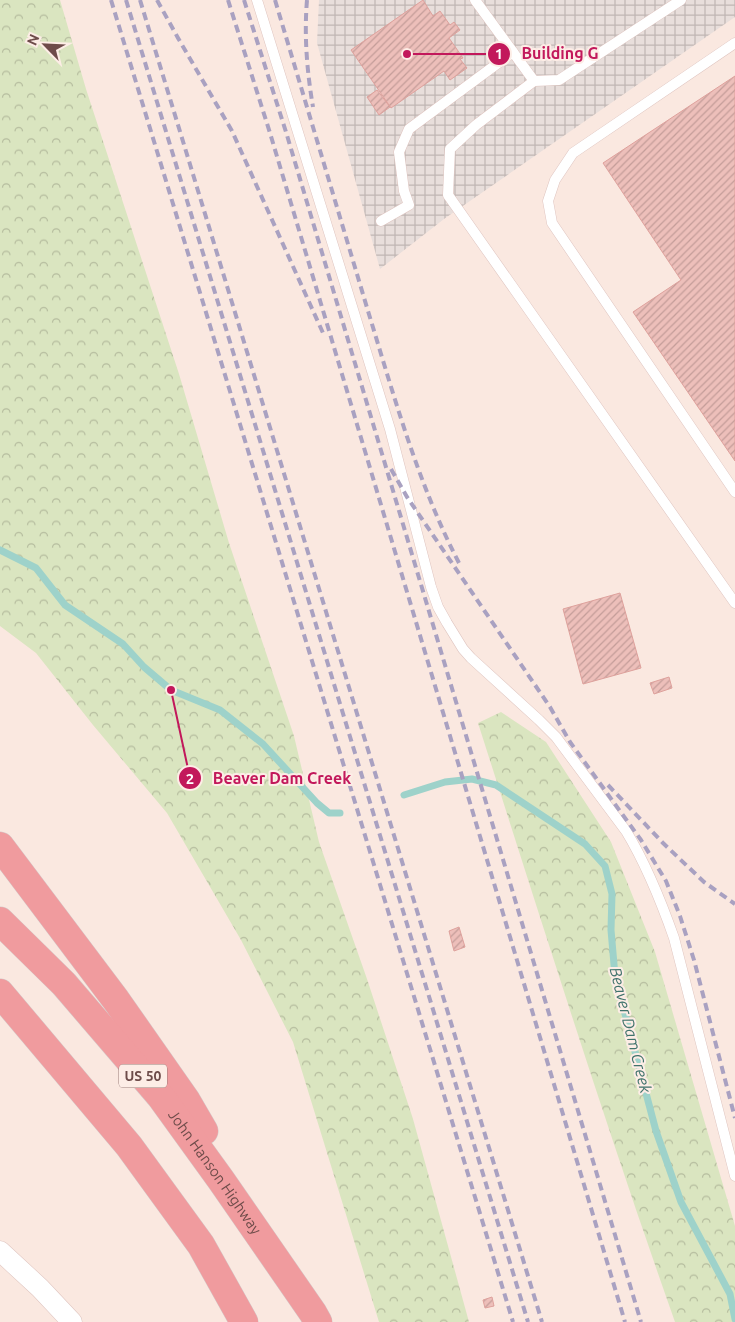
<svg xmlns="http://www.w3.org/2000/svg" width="735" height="1322" font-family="Ubuntu,sans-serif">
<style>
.industrial{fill:url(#industrial-grid)}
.forest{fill:url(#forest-crowns)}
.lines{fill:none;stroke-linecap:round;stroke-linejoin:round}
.stream{stroke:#9ed2ca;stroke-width:7}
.building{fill:url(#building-hatch);stroke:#dea19c}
.lane-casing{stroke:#dfc5c0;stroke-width:11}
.street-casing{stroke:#dfc5c0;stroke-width:21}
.highway-casing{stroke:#d4c9c9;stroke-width:29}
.lane{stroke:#fff;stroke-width:10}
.street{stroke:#fff;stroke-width:20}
.highway{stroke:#f09b9e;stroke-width:28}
.rail{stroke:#a9a1c1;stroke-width:4;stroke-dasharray:8 5;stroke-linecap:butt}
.labels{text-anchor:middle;stroke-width:4;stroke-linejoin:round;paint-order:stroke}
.shield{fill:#fdede6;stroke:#997c79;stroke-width:1}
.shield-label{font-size:14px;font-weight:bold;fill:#6e4c4a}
.street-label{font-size:15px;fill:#6e4c4a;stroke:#fdede6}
.water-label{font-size:16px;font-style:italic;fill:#40736c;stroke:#fdede6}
.leader{fill:none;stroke:#c2185b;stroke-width:2}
.callout-dot{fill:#c2185b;stroke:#fdede6;stroke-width:2}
.mark-label{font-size:15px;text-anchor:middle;font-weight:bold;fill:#fff}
.callout-label{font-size:16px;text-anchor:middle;font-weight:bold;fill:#c2185b;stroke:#fdede6;stroke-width:4;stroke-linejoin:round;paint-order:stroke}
</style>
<defs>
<pattern id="industrial-grid" width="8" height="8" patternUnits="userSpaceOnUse" patternTransform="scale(1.25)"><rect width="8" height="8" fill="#e8dedb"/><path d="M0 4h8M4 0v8" fill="none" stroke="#c0b6b4"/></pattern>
<pattern id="forest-crowns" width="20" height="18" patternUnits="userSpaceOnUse" patternTransform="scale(1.25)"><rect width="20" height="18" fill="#dae5c0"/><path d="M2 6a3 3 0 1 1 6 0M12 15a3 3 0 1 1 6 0" fill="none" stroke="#b5bc9e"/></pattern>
<pattern id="building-hatch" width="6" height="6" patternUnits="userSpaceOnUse" patternTransform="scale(1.25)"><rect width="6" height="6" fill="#edbfba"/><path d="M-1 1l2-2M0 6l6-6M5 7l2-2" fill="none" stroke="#c49d99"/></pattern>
</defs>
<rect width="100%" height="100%" fill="#fae8e0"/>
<path class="industrial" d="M319,0H735V17L444,219L380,269L317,43Z"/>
<g class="forest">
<path d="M0,0H60L86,89L179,374L229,543L294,736L319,842L367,979L413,1119L469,1322H379L293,1042L241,940L167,813L93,725L36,653L0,626Z"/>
<path d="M501,712L546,742L611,842L655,952L735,1226V1322H675C605,1124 542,923 478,723Z"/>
</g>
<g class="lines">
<g class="stream">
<path d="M0,550L36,568L65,605L123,644L144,667L171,690L220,710L263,744L317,803L329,813H340"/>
<path d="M404,795L445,782L472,779L496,785L585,844L605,866L612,894L611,930L615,976L656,1131L681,1202L730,1294L735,1319"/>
</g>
</g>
<g class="building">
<path d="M423,0L433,16L440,11L450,25L454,22L460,30L449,38L463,58L460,59L467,68L450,80L444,71L391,108L351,50Z"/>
<path d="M735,76V461L633,312L681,280L603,163Z"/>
<path d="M377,90L390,107L379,115L367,97Z"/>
<path d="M620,593L641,668L583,684L563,609Z"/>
<path d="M669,677L672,688L654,694L650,683Z"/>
<path d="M459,927L465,947L454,951L449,931Z"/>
<path d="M492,1297L494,1306L485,1308L483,1300Z"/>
</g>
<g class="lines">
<defs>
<g id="lane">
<path d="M257,0L390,429L431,587L438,607L447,623L463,649L471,658L539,720L556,737L626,831C646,864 661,901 674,938L735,1176"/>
<path d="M475,0L534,81L559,80L681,0"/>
<path d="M735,43L573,153L555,180L548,201L552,223L735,492"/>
<path d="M534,81L476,125L450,149L448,195L735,603"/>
<path d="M381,221L409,205L404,191L399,152L409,129L513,52"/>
</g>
<path id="street" d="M0,1251L40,1288L72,1322"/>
<g id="highway">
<path d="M0,846L116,1000L186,1100L204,1131"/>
<path id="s1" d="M0,921L64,984L161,1097L221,1180L313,1313L318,1322"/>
<path d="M0,993L129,1146L201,1245L244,1322"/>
</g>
</defs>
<use href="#lane" class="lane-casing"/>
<use href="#street" class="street-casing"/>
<use href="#highway" class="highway-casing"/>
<use href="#lane" class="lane"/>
<use href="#street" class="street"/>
<use href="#highway" class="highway"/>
<g class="rail">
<path d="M111,0L513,1322"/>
<path d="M126,0L528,1322"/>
<path d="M140,0L542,1322"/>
<path d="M157,0L178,38L232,131L323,333"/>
<path d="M228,0L270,133L625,1322"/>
<path d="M244,0L286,132L641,1322"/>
<path d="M275,0C306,104 337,207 368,311C394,396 418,484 459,563"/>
<path d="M307,0C304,36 307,72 313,107"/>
<path d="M391,469L407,497L550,707L570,742L641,840L666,881L680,916L694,960L735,1118"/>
<path d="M608,785L663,843L704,882L735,904"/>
</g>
</g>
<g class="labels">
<rect class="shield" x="119" y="1064.5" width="48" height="23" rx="4"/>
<g class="shield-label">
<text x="143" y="1081">US 50</text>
</g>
<g class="street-label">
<text dy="5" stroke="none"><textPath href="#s1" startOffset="331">John Hanson Highway</textPath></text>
</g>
<g class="water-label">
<text transform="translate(631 1030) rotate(76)" y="6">Beaver Dam Creek</text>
</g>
</g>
<path class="leader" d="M407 54L499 54M171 690L190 778"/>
<g class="callout-dot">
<circle cx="407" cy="54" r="5"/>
<circle cx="171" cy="690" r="5"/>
<circle cx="499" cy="54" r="12"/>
<circle cx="190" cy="778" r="12"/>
</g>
<g class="mark-label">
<text x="499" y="59">1</text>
<text x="190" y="784">2</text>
</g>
<g class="callout-label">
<text x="560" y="59">Building G</text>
<text x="282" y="784">Beaver Dam Creek</text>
</g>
<g transform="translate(45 45) rotate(294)" stroke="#fdede6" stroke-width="4" paint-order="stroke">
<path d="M0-4L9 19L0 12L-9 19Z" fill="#6e4c4a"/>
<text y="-8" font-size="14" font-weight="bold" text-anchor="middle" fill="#6e4c4a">N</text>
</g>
</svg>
